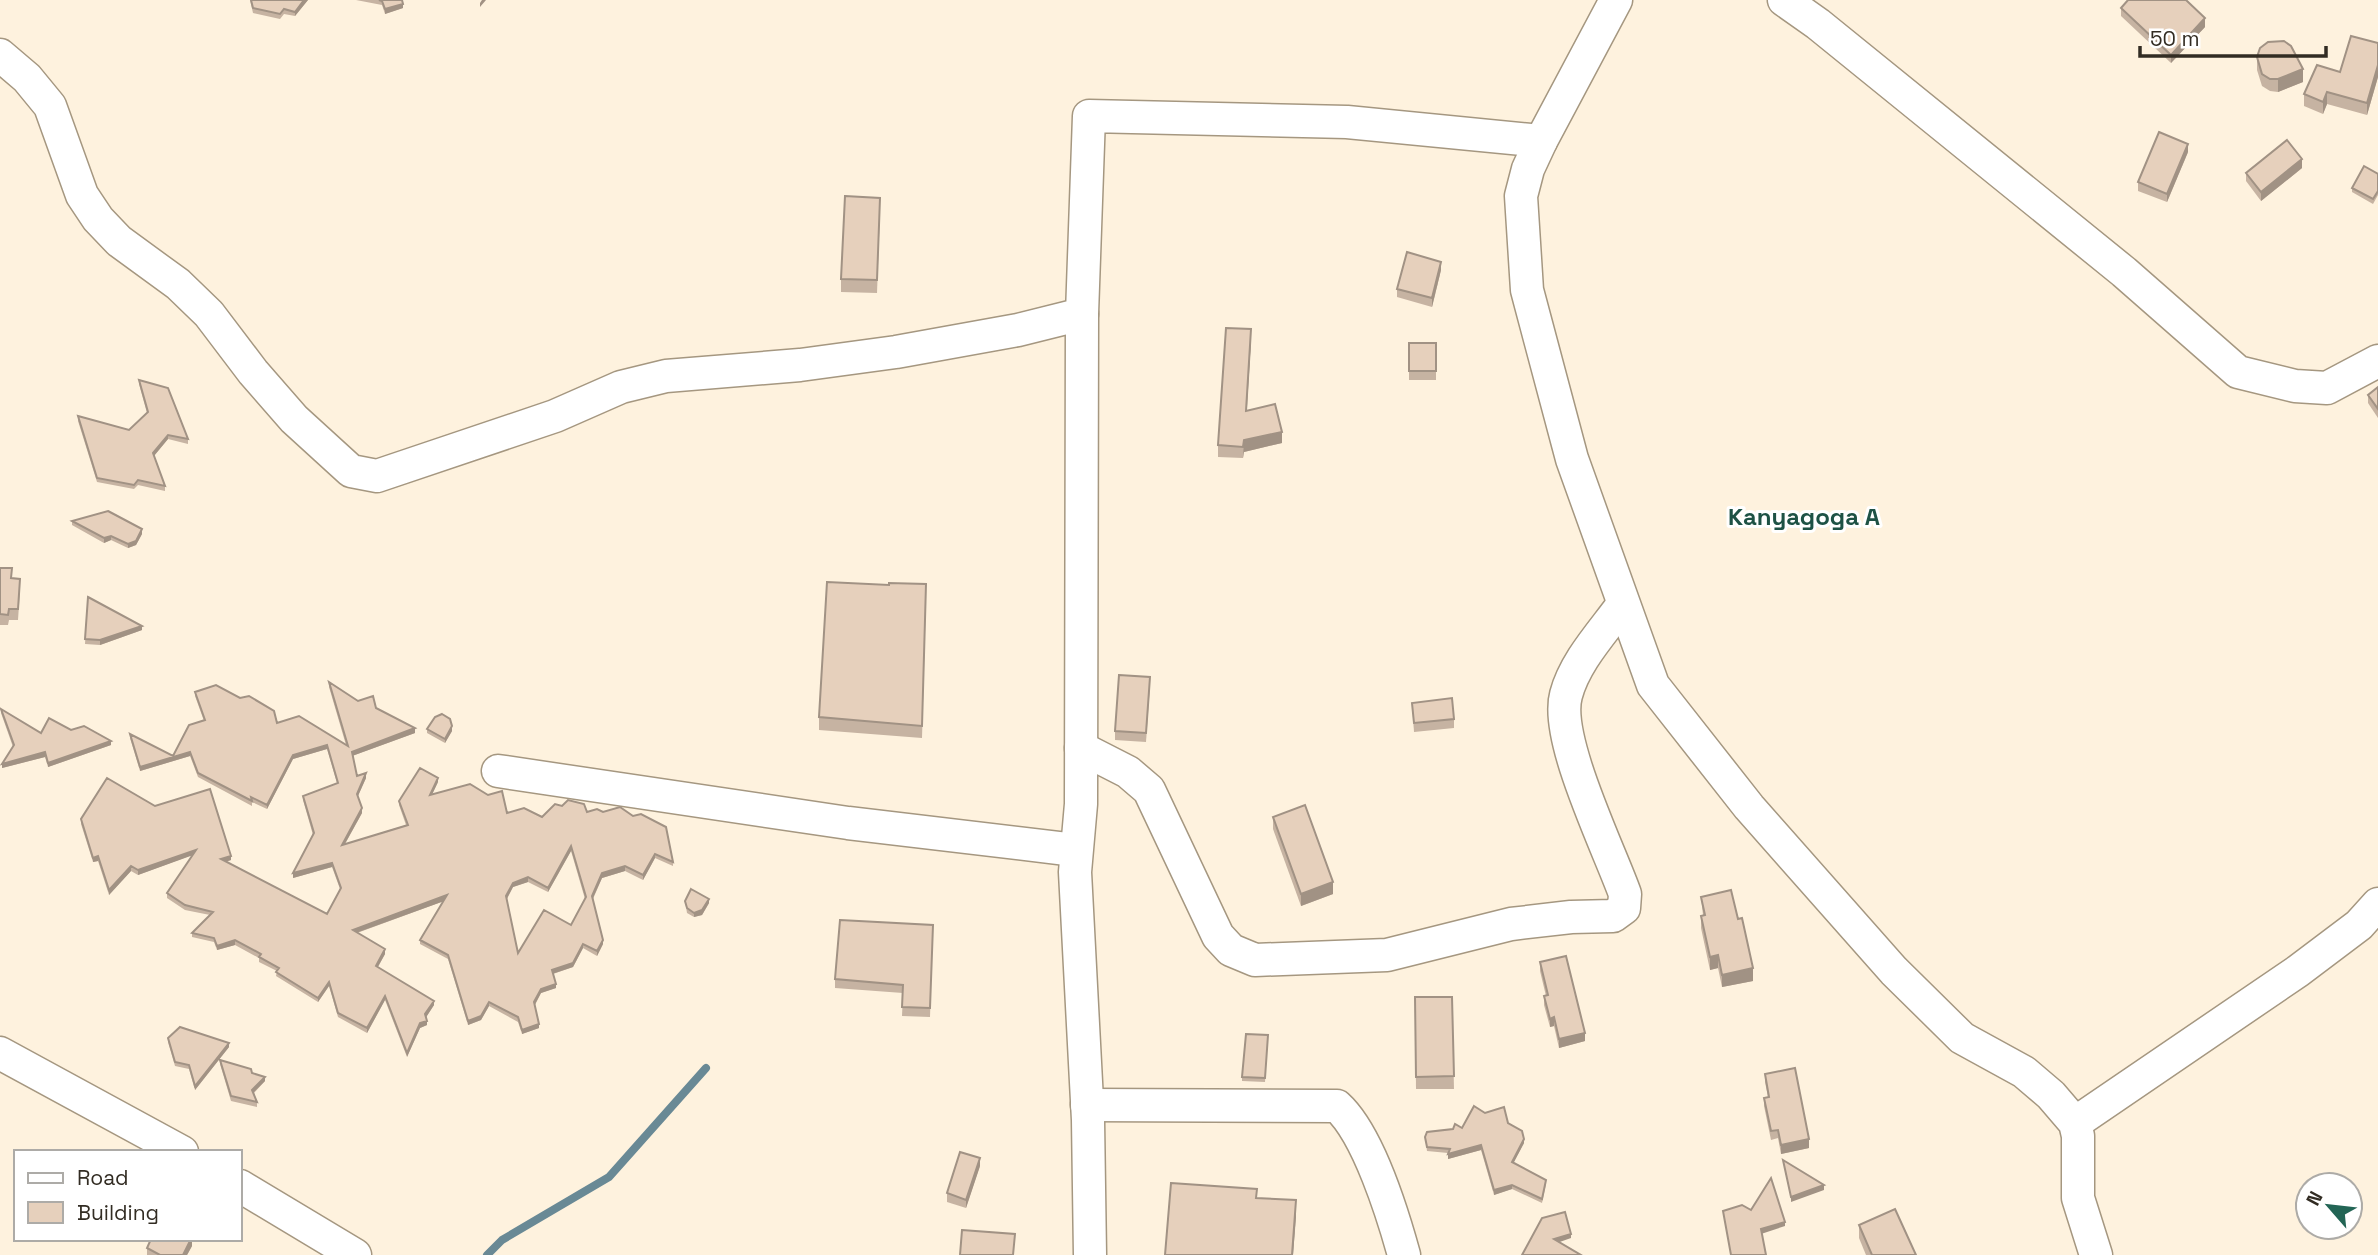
<svg xmlns="http://www.w3.org/2000/svg" width="2378" height="1255" font-family="'Space Grotesk',sans-serif">
<style>
.lines{fill:none;stroke-linecap:round;stroke-linejoin:round}
.stream{stroke:#698995;stroke-width:8}
.minor-casing{stroke:#a59780;stroke-width:35}
.minor{stroke:#fff;stroke-width:32}
.wall{fill:#c6b3a2;fill-rule:evenodd}
.shaded-wall{fill:#a19284}
.building{fill:#e6d0bc;stroke:#a19284;stroke-width:2;fill-rule:evenodd}
.labels{text-anchor:middle;stroke-width:6;stroke-linejoin:round;paint-order:stroke}
.quarter-label{font-size:24px;font-weight:bold;fill:#1e5245;stroke:#fff}
</style>
<rect width="100%" height="100%" fill="#fef2de"/>
<g class="lines">
<path class="stream" d="M487,1255L502,1240L609,1177L706,1068"/>
<defs>
<g id="minor">
<path d="M1784,0L1818,24L2124,272L2238,372L2295,386L2327,388L2378,361"/>
<path d="M0,55L27,78L50,106L82,195L98,219L119,241L178,284L209,314L253,372L294,419L351,471L377,476L555,416L621,387L666,376L800,365L896,352L1018,330L1082,314L1089,116L1347,122L1541,141L1616,0"/>
<path d="M1541,141L1528,169L1521,196L1527,290L1572,459L1653,685L1749,807L1894,971L1962,1038L2024,1072L2051,1095L2075,1123L2078,1136V1198L2096,1255"/>
<path d="M1082,314L1081,804L1075,872L1088,1120L1090,1255"/>
<path d="M1081,748L1128,772L1149,790L1218,936L1231,950L1255,960L1387,955L1511,924L1571,917L1613,916L1624,908L1625,894C1609,849 1554,738 1566,695C1575,661 1603,632 1623,604"/>
<path d="M498,771L848,823L1075,850"/>
<path d="M0,1053L182,1152"/>
<path d="M1087,1105L1337,1106C1368,1134 1393,1215 1404,1255"/>
<path d="M2075,1123L2298,971L2359,925L2378,904"/>
<path d="M240,1186L355,1255"/>
</g>
</defs>
<use href="#minor" class="minor-casing"/>
<use href="#minor" class="minor"/>
</g>
<g class="wall">
<path d="M250,0H308L295,16L284,14L280,19L253,13Z"/>
<path d="M356,0H402L403,8L385,14L382,5Z"/>
<path d="M2121,8L2205,27L2171,63L2121,16Z"/>
<path d="M2378,43V77L2367,115L2327,104L2323,114L2304,106V94L2340,72Z"/>
<path d="M2257,57L2303,82L2278,92L2270,91L2262,86L2257,70Z"/>
<path d="M2188,152L2167,202L2138,191V182Z"/>
<path d="M2302,168L2261,201L2246,181V173Z"/>
<path d="M2378,174V195L2373,204L2352,192V188Z"/>
<path d="M880,210L877,293L841,292V279Z"/>
<path d="M1441,270L1432,307L1397,297V289Z"/>
<path d="M1251,341L1246,411L1282,443L1244,452L1243,458L1218,457V445Z"/>
<rect x="1409" y="343" width="27" height="37"/>
<path d="M139,380L188,439V444L168,439L154,456L165,486V491L138,485L134,489L97,482L78,421V416L129,430L147,413L139,384Z"/>
<path d="M2378,387V418L2368,403V395Z"/>
<path d="M72,521L142,534L136,545L128,548L111,540L104,543L72,525Z"/>
<path d="M0,568L12,578L20,590L18,620H9L8,625H0Z"/>
<path d="M88,597L142,630L100,645L85,644Z"/>
<path d="M926,597L922,738L819,730V717Z"/>
<path d="M329,682L358,701L376,708L415,733L352,756L357,776L366,778L358,796L362,813L345,844L406,825L399,805V801L438,782L432,794L507,813L542,817L587,812L673,862V866L655,858L643,880L625,871L602,878L593,899L603,944L597,956L583,948L573,967L553,974L556,988L541,993L535,1005L539,1028L522,1034L518,1022L489,1006L481,1020L468,1025L448,959L420,944V940L444,901L357,933L385,954L378,967L434,1005L426,1017L427,1025L420,1028L407,1057L385,1000L367,1033L338,1017L329,986L318,1002L276,976L277,971L259,962V958L235,945L217,950L214,942L192,937V933L210,915L185,910L167,898V893L192,855L138,875L131,871L109,895L98,861L93,862L81,824V819L231,860L226,862L327,914L340,889L332,867L293,878L313,835L303,800V796L337,783L327,749L293,759L267,809L252,802V806L198,777L190,756L140,771L130,738V734L173,756L204,721L195,696V692L277,723L346,745L329,687ZM571,851L585,899L571,925L518,953L507,899L513,887L528,882L548,892Z"/>
<path d="M1150,686L1146,742L1115,740V731Z"/>
<path d="M1412,703L1454,719V728L1414,732Z"/>
<path d="M1,709L41,733L71,730L111,745L48,767L45,757L2,768L13,747L1,713Z"/>
<path d="M427,729L452,731L445,743L427,733Z"/>
<path d="M1273,817L1333,894L1301,906L1273,829Z"/>
<path d="M1701,897L1753,981L1722,987L1718,968L1710,970L1701,928V916L1703,915Z"/>
<path d="M685,901L709,903L702,915L694,917L687,913Z"/>
<path d="M933,925L930,1017L902,1016L903,993L835,988V979Z"/>
<path d="M1540,962L1585,1041L1559,1048L1554,1026L1550,1027L1544,1005V996H1546L1540,971Z"/>
<path d="M1415,997H1452L1454,1089H1416Z"/>
<path d="M1268,1035L1265,1082L1242,1081V1077Z"/>
<path d="M168,1038L229,1047L195,1090L189,1069L175,1066L168,1042Z"/>
<path d="M220,1060L252,1073L265,1081L254,1093L257,1102V1107L231,1101L220,1064Z"/>
<path d="M1765,1074L1809,1148L1781,1154L1778,1138L1771,1140L1764,1106V1098L1768,1097L1765,1082Z"/>
<path d="M1485,1113L1508,1123L1524,1143L1513,1163L1546,1184L1542,1203L1512,1189L1494,1195L1481,1150L1448,1159V1153L1427,1151L1425,1137L1462,1128Z"/>
<path d="M980,1166L966,1208L947,1202V1193Z"/>
<path d="M1859,1225L1916,1255H1866L1859,1238Z"/>
<path d="M192,1239V1246L187,1255H147V1248Z"/>
</g>
<g class="shaded-wall">
<path d="M304,0H308L295,16V12Z"/>
<path d="M482,0H486L480,7V3Z"/>
<path d="M403,4V8L385,14V9Z"/>
<path d="M2205,18V27L2171,63V55Z"/>
<path d="M2378,65V77L2367,115V103Z"/>
<path d="M2303,69V82L2278,92V79Z"/>
<path d="M2327,92V104L2323,114V102Z"/>
<path d="M2188,144V152L2167,202V194Z"/>
<path d="M2302,159V168L2261,201V192Z"/>
<path d="M1441,262V270L1432,307V298Z"/>
<path d="M1251,329V341L1246,423V411Z"/>
<path d="M1282,432V443L1244,452L1243,458L1244,440Z"/>
<path d="M168,435V439L153,457V453Z"/>
<path d="M142,529V534L136,545L128,548V544Z"/>
<path d="M111,536V540L104,543V538Z"/>
<path d="M142,626V630L100,645V640Z"/>
<path d="M452,726V731L445,743V739Z"/>
<path d="M415,728V733L352,756V752Z"/>
<path d="M111,741V745L48,767V763Z"/>
<path d="M327,745V749L293,759L267,809V805L293,755Z"/>
<path d="M45,752V757L2,768V764Z"/>
<path d="M190,752V756L140,771V767Z"/>
<path d="M366,773V778L357,798V794Z"/>
<path d="M438,778V782L430,799V795Z"/>
<path d="M362,808V813L342,849V845Z"/>
<path d="M571,846V851L548,892V888Z"/>
<path d="M196,850V854L138,875V870Z"/>
<path d="M655,854V858L643,880V875Z"/>
<path d="M98,856V861L93,862V858Z"/>
<path d="M231,856V860L221,863V859Z"/>
<path d="M332,863V867L293,878V873Z"/>
<path d="M131,866V871L109,895V890Z"/>
<path d="M625,866V871L602,878L592,900V896L602,873Z"/>
<path d="M528,877V882L513,887L506,900V896L513,883Z"/>
<path d="M1333,882V894L1301,906V894Z"/>
<path d="M447,895V900L353,934V930Z"/>
<path d="M709,899V903L702,915L694,917V913Z"/>
<path d="M235,940V945L217,950V946Z"/>
<path d="M603,940V944L597,956V951Z"/>
<path d="M583,944V948L573,967L552,974V970Z"/>
<path d="M385,949V954L376,970V966Z"/>
<path d="M1718,955V968L1710,970V957Z"/>
<path d="M1753,968V981L1722,987V975Z"/>
<path d="M329,982V986L318,1002V998Z"/>
<path d="M556,984V988L541,993L534,1006V1002L541,989Z"/>
<path d="M385,996V1000L367,1033V1028Z"/>
<path d="M434,1001V1005L425,1019V1014Z"/>
<path d="M489,1002V1006L481,1020L468,1025V1021Z"/>
<path d="M1554,1017V1026L1550,1027V1019Z"/>
<path d="M427,1021V1025L420,1028L407,1057V1053L420,1023Z"/>
<path d="M539,1024V1028L522,1034V1030Z"/>
<path d="M1585,1033V1041L1559,1048V1039Z"/>
<path d="M229,1043V1047L195,1090V1086Z"/>
<path d="M265,1077V1081L252,1094V1090Z"/>
<path d="M1524,1139V1143L1512,1166V1162Z"/>
<path d="M1809,1139V1148L1781,1154V1145Z"/>
<path d="M1481,1145V1150L1448,1159V1154Z"/>
<path d="M980,1158V1166L966,1208V1200Z"/>
<path d="M1512,1185V1189L1494,1195V1190Z"/>
<path d="M1824,1185V1190L1791,1202V1197Z"/>
<path d="M1296,1200V1217L1293,1255H1292Z"/>
<path d="M1785,1222V1226L1761,1234V1229Z"/>
<path d="M1571,1234V1238L1554,1244V1239Z"/>
<path d="M191,1239H192V1246L187,1255H183Z"/>
</g>
<g class="building">
<path d="M251,0H304L295,12L284,9L280,14L253,8Z"/>
<path d="M379,0H402L403,4L385,9L382,1Z"/>
<path d="M2128,0H2186L2205,18L2171,55L2121,8Z"/>
<path d="M2351,36L2378,43V65L2367,103L2327,92L2323,102L2304,94L2317,65L2340,72Z"/>
<path d="M2284,41L2291,46L2303,69L2278,79H2270L2262,74L2257,57L2260,48L2268,42Z"/>
<path d="M2159,132L2188,144L2167,194L2138,182Z"/>
<path d="M2287,140L2302,159L2261,192L2246,173Z"/>
<path d="M2364,166L2378,174V191L2373,199L2352,188Z"/>
<path d="M845,196L880,198L877,280L841,279Z"/>
<path d="M1407,252L1441,262L1432,298L1397,289Z"/>
<path d="M1226,328L1251,329L1246,411L1275,404L1282,432L1244,440L1243,447L1218,445Z"/>
<rect x="1409" y="343" width="27" height="28"/>
<path d="M139,380L168,388L188,439L168,435L153,453L165,486L138,480L134,485L97,478L78,416L129,430L148,412Z"/>
<path d="M2378,387V409L2368,395Z"/>
<path d="M108,511L142,529L136,541L128,544L111,536L104,538L72,521Z"/>
<path d="M0,568H12L11,578L20,579L18,609H9L8,615L0,614Z"/>
<path d="M827,582L889,585V583L926,584L922,726L819,717Z"/>
<path d="M88,597L142,626L100,640L85,639Z"/>
<path d="M1119,675L1150,677L1146,733L1115,731Z"/>
<path d="M329,682L358,701L373,696L376,708L415,728L352,752L357,776L366,773L357,794L362,808L342,845L408,825L399,801L420,768L438,778L430,795L470,784L488,795L502,791L507,813L524,808L542,817L555,804L562,806L568,800L584,804L587,812L597,809L603,812L620,807L633,816L641,814L666,827L673,862L655,854L643,875L625,866L602,873L592,896L603,940L597,951L583,944L573,963L552,970L556,984L541,989L534,1002L539,1024L522,1030L518,1017L489,1002L481,1016L468,1021L448,955L420,940L447,895L353,930L385,949L376,966L434,1001L425,1014L427,1021L420,1023L407,1053L385,996L367,1028L338,1013L329,982L318,998L276,972L279,968L259,957L261,954L235,940L217,946L214,938L192,933L213,912L185,905L167,893L196,850L138,870L131,866L109,890L98,856L93,858L81,819L107,778L155,806L210,789L231,856L221,859L327,914L341,888L332,863L293,873L314,833L303,796L338,783L327,745L293,755L267,805L251,797L252,801L198,773L190,752L140,767L130,734L173,756L189,725L205,720L195,692L216,685L240,698L249,696L274,711L277,723L299,716L348,746ZM571,846L586,897L571,925L544,910L518,953L506,896L513,883L528,877L548,888Z"/>
<path d="M1452,698L1454,719L1414,723L1412,703Z"/>
<path d="M1,709L41,733L49,718L71,730L84,726L111,741L48,763L45,752L2,764L14,745Z"/>
<path d="M442,714L450,719L452,726L445,739L427,729L435,717Z"/>
<path d="M1305,805L1333,882L1301,894L1273,817Z"/>
<path d="M691,889L709,899L702,910L694,913L687,908L685,901Z"/>
<path d="M1731,890L1738,919L1742,918L1753,968L1722,975L1718,955L1710,957L1701,916L1705,915L1701,897Z"/>
<path d="M840,920L933,925L930,1008L902,1007L903,985L835,979Z"/>
<path d="M1566,956L1585,1033L1559,1039L1554,1017L1550,1019L1544,996L1548,995L1540,962Z"/>
<path d="M1415,997H1452L1454,1076L1416,1077Z"/>
<path d="M180,1027L229,1043L195,1086L189,1065L175,1062L168,1038Z"/>
<path d="M1246,1034L1268,1035L1265,1078L1242,1077Z"/>
<path d="M220,1060L251,1069L252,1073L265,1077L252,1090L257,1102L231,1096Z"/>
<path d="M1795,1068L1809,1139L1781,1145L1778,1130L1771,1131L1764,1098L1769,1097L1765,1074Z"/>
<path d="M1474,1106L1485,1113L1504,1107L1508,1123L1522,1131L1524,1139L1512,1162L1546,1180L1542,1199L1512,1185L1494,1190L1481,1145L1448,1154L1450,1149L1427,1147L1425,1137L1427,1132L1453,1129L1455,1124L1462,1128Z"/>
<path d="M960,1152L980,1158L966,1200L947,1193Z"/>
<path d="M1783,1160L1824,1185L1791,1197Z"/>
<path d="M1771,1178L1785,1222L1761,1229L1766,1255H1731L1723,1211L1742,1205L1751,1210Z"/>
<path d="M1171,1183L1257,1189L1256,1198L1296,1200L1292,1255H1165Z"/>
<path d="M1895,1209L1916,1255H1872L1859,1225Z"/>
<path d="M1565,1212L1571,1234L1554,1239L1581,1255H1522L1542,1218Z"/>
<path d="M962,1230L1015,1234L1013,1255H960Z"/>
<path d="M151,1239H191L183,1255H160L147,1248Z"/>
</g>
<g class="labels">
<g class="quarter-label">
<text x="1804" y="525">Kanyagoga A</text>
</g>
</g>
<rect x="14" y="1150" width="228" height="91" fill="#ffffff" stroke="#adaba7" stroke-width="2"/>
<rect x="28" y="1173" width="35" height="10" fill="#ffffff" stroke="#adaba7" stroke-width="2"/>
<text x="77" y="1185" font-size="21" fill="#322c23">Road</text>
<rect x="28" y="1202" width="35" height="21" fill="#e6d0bc" stroke="#adaba7" stroke-width="2"/>
<text x="77" y="1220" font-size="21" fill="#322c23">Building</text>
<g transform="translate(2329 1206) rotate(298)"><circle r="33" fill="#ffffff" stroke="#adaba7" stroke-width="2"/>
<path d="M0-5L12 26L0 18L-12 26Z" fill="#236555"/>
<text y="-10" font-size="19" font-weight="bold" text-anchor="middle" fill="#322c23">N</text>
</g>
<path d="M2140 46v10h186v-10" fill="none" stroke="#322c23" stroke-width="3.5"/>
<text x="2150" y="46" font-size="21" fill="#322c23" stroke="#ffffff" stroke-width="5" paint-order="stroke">50 m</text>
</svg>
